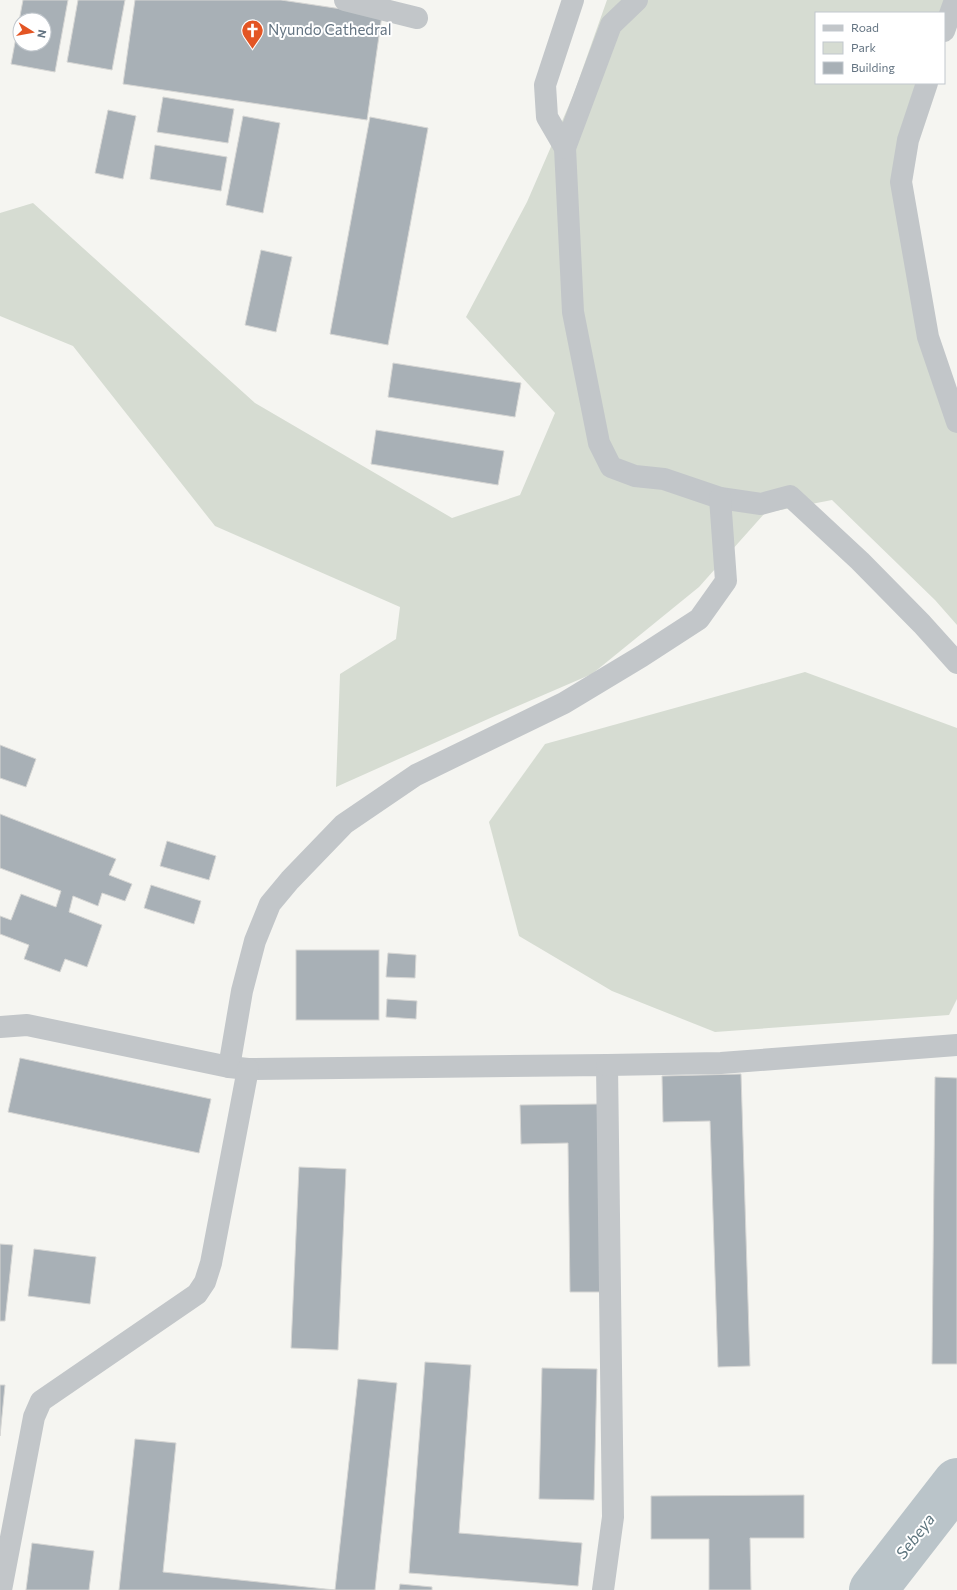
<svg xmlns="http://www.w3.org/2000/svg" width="957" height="1590" font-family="Commissioner,sans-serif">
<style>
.green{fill:#d6dcd2}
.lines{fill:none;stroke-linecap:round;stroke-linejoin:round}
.river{stroke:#bac4c9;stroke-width:48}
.building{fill:#a8b0b6;stroke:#d6d6d4;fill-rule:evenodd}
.minor{stroke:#c2c6c9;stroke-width:22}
.labels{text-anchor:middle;stroke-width:4;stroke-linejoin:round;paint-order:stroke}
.poi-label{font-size:15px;fill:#647482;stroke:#fff;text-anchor:start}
.water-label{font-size:16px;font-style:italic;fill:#5f767f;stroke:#fff}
</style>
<rect width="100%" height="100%" fill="#f5f5f1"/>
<g class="green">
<path d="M607,0H957L944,13H816V83H926L893,183L957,419V625L935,600L832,500L765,513L699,587L592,674L497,715L336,787L340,674L396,639L400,607L215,526L73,346L0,316V213L33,203L255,403L452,518L520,495L555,413L466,317L527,202L573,96Z"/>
<path d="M805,672L957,728V999L949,1015L715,1032L612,991L519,936L489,822L545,744Z"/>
</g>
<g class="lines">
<path class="river" d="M873,1590L957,1482"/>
</g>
<g class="building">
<path d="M23,0H68L55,72L11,64ZM20,20H44V44H20Z"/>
<path d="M78,0H125L112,70L67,62Z"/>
<path d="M135,0H281L382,15L367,120L123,84Z"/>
<path d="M163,97L234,109L228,143L157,132Z"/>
<path d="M108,110L136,116L123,179L95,173Z"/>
<path d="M243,116L280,123L263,213L226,205Z"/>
<path d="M370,117L428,128L388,345L330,334Z"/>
<path d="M155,145L227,157L221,191L150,179Z"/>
<path d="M261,250L292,257L276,332L245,325Z"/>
<path d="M393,363L521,383L515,417L388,397Z"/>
<path d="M376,430L504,451L498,485L371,464Z"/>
<path d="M0,745L36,759L26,787L0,778Z"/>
<path d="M0,814L116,859L109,875L132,884L125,901L102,893L98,906L73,896L69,912L102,925L87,967L65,959L60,972L24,959L29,945L0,934V916L11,920L21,894L56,907L61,891L0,868Z"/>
<path d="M167,841L216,856L209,880L160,866Z"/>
<path d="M151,885L201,901L194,924L144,908Z"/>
<rect x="296" y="950" width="83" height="70"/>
<path d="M388,953L416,955L415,978L386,977Z"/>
<path d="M387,999L417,1001L416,1019L386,1017Z"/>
<path d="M20,1058L211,1099L199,1153L8,1112Z"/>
<path d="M741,1074L750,1366L718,1367L710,1121L663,1122L662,1076Z"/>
<path d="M935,1077L957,1078V1364H932Z"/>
<path d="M600,1104L603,1292H570L568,1143L521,1144L520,1105Z"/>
<path d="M299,1167L346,1169L338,1350L291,1348Z"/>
<path d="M0,1244L13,1245L5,1321H0Z"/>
<path d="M34,1249L96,1257L90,1304L28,1296Z"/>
<path d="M425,1362L471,1365L459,1533L582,1543L578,1586L409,1573Z"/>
<path d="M542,1368L597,1369L594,1500L539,1499Z"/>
<path d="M358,1379L397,1383L375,1590H335Z"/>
<path d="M0,1385H5L0,1436Z"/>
<path d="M135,1439L176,1443L163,1572L335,1590H119Z"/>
<path d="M804,1495V1538H750L751,1590H709V1539H651V1496Z"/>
<path d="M32,1543L94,1551L89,1590H26Z"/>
<path d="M400,1584L432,1587V1590H399Z"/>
</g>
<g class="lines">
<g class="minor">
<path d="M345,0L417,18"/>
<path d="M573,0L545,85L547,117L565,148L573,312L599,443L611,467L635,476L664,479L720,498L761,504L790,496L860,561L922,624L957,663"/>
<path d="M944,31L955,0"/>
<path d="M927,83L908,140L901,182L928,337L957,422"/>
<path d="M565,148L611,25L637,0"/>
<path d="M0,1027L27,1025L229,1067L248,1069L607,1065L613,1517L603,1590"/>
<path d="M607,1065L721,1063L957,1045"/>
<path d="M229,1067L242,991L255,941L270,904L290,880L344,824L416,775L564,703L642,656L699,619L726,581L720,498"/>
<path d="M1,1590L34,1417L41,1401L197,1294L205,1282L211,1263L248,1069"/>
</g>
</g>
<defs>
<symbol id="church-pin" viewBox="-11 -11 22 30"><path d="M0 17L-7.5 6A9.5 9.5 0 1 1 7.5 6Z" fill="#e35524" stroke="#fff"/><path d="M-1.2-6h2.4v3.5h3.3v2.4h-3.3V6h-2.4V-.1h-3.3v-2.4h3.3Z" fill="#fff"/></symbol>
</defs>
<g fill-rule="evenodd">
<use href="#church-pin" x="240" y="18" width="25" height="34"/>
</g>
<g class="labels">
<g class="poi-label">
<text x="268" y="35">Nyundo Cathedral</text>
</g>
<g class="water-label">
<text transform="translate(915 1536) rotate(-52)" y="6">Sebeya</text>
</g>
</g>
<rect x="815" y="12" width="130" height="72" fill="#ffffff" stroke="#c1c7cd"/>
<rect x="823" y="25" width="20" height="6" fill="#c2c6c9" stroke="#c1c7cd"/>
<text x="851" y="32" font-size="12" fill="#647482">Road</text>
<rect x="823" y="42" width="20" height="12" fill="#d6dcd2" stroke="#c1c7cd"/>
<text x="851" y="52" font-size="12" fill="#647482">Park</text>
<rect x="823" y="62" width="20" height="12" fill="#a8b0b6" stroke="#c1c7cd"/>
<text x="851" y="72" font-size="12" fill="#647482">Building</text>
<g transform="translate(32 32) rotate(101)"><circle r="19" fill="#ffffff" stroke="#c1c7cd"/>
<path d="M0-3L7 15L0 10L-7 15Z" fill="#e35524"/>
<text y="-6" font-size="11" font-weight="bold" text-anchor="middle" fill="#647482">N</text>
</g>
</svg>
